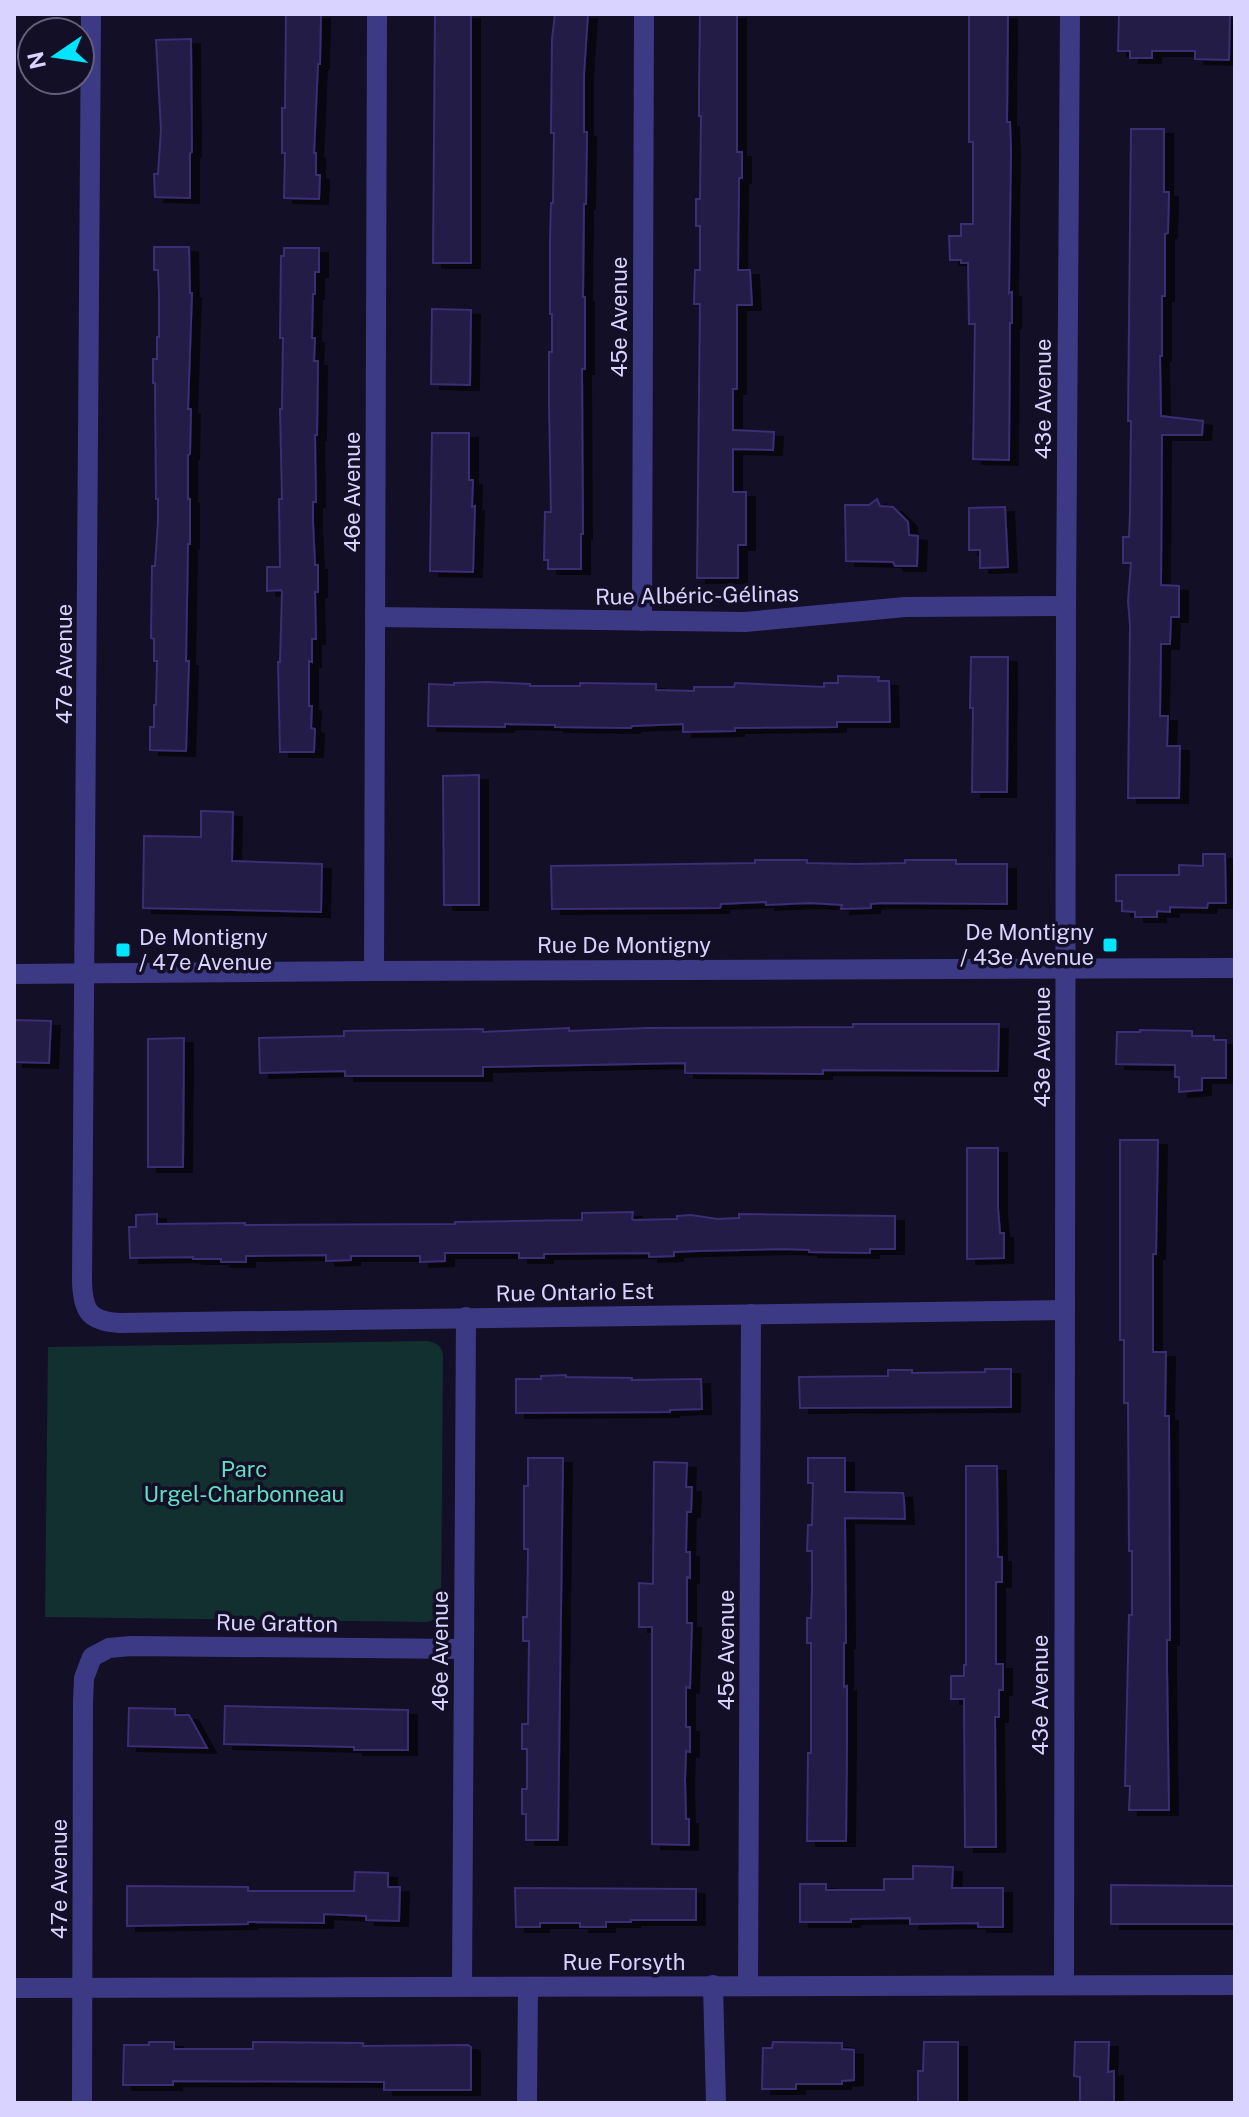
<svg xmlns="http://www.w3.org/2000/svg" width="1249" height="2117" font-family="'Public Sans',sans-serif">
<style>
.green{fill:#12302f}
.building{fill:#241b47;stroke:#3b2d73;stroke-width:2;filter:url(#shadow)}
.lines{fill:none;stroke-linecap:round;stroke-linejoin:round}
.street{stroke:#3d3a85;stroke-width:20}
.poi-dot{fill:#00e5ff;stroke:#130f26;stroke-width:3}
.labels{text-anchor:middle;stroke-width:7;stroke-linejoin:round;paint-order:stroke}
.street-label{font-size:22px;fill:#d9d4ff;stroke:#130f26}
.poi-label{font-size:22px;fill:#d9d4ff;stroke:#130f26;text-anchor:end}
.park-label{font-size:22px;fill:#5fe0c0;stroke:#130f26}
</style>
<defs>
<filter id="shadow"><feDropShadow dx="9" dy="5" stdDeviation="0" flood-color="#0009"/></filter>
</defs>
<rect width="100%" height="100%" fill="#130f26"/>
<path class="green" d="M427,1341C437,1343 442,1346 443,1356L441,1612L434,1620L427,1622L45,1617L48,1347Z"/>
<g class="building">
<path d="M286,14H321L320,64H318L314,153H316V175H320L319,199L284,198L285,153H282V108H285Z"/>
<path d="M435,14H471V263H433Z"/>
<path d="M555,14H588L584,74V132H587L586,204H584L583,297H585V369H582L583,534H581V569H548V560H544L545,512H551L549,403V352H552V314H550V241L551,203H553L554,133H551L552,39Z"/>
<path d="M700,14H737V152H742V178H739L738,270H750L752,305H737V389H733V430L774,432L773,450L733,449V492H746V545H738V578H697L700,304H694L695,270H700V226H696V199H700L701,116H699V90Z"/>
<path d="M969,14H1008L1007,122H1010L1011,150L1009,293L1012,292V323H1010L1009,460L973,459L975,324H969L968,263H961V260H950L949,236H961V224H973V142H969Z"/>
<path d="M1119,14H1230L1229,60L1195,59V51H1152V58H1130V51H1118Z"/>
<path d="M191,39L192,152L190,153V198L155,197L154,174H158L161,130L156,40Z"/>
<path d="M1131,129H1164V192H1169L1168,233L1165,234V296H1162V356H1160L1161,416L1203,421L1202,435H1162L1161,585L1179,586V617H1171L1170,644H1161L1160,716H1168L1167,746H1180L1179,798H1128L1130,625L1128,601L1131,563H1123V537H1129L1130,512L1131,421H1128Z"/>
<path d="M154,247H189L190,293H192L188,409H191L190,454L188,455V499H190V544H188L186,661H189L186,751L150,750V727H154V705H156L157,661H154V639L151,638L152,566H155L158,521V499H156L155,383H153V359H157V337H159V293L158,270H154Z"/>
<path d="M284,248H319V272H315V294H313L312,338H315L314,361H318L317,435H315L316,502H313V522L315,565H318V592H315L316,639H312V662L309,661V706H312L311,728L315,729L314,752H280L278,662H280L282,592L281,590L267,591V567H280L279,499H282L280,409H282L283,338H280L281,256H284Z"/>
<path d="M432,309L471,310L470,385L431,384Z"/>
<path d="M432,433H469V480H473L472,507L475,506L473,572L430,571Z"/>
<path d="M877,499L880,506L893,507L908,522L909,535L918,536L917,566H895L893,562L846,561L845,505H869Z"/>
<path d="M1005,507L1008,567L980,568V550H969V508Z"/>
<path d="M971,657H1008L1007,792H972L973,708H970Z"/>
<path d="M838,676L879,677L878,681H889L890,722H837V727L735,728V731L683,732V724L632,726L631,728L555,727V725L505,724V727L428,726L429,684L454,685V683L487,682L530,684V686H580V683L656,684V690L694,691V687H734L735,683L824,687V683H838Z"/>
<path d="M479,775V905H444L443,776Z"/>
<path d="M201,811L233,812L232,861L322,864L321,912L143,908L144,836L201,837Z"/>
<path d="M1203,854H1225L1226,903H1208L1207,908L1170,907V912L1157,911V917H1135V912L1122,911V901H1116V875H1179V865L1203,866Z"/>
<path d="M755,860H807V863L856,864L905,863V860H956V864H1007V904L882,903L871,904V908L841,909L842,905L811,903L766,905V902L721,904L720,908L552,909L551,866L755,863Z"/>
<path d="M14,1020L51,1021L49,1063L14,1062Z"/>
<path d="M853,1024H999L998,1071L823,1070V1074L685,1073V1063L483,1067V1076H345V1071L260,1073L259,1038L344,1036V1031L483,1029V1032L569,1028V1031L647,1028L853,1027Z"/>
<path d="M1140,1030L1192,1031V1036H1214V1040H1226V1078H1202V1090L1179,1092V1077H1175V1065L1116,1064L1117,1032H1140Z"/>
<path d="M184,1038L183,1167H148V1039Z"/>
<path d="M1120,1140H1158L1156,1254H1153V1352H1166L1165,1416H1169L1170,1640H1167V1668L1169,1810H1129L1130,1786H1125L1129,1615H1132V1551H1129L1128,1403H1124V1340H1120Z"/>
<path d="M967,1148H998V1208L1000,1233H1004V1258L967,1259Z"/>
<path d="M633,1212L632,1219L634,1220L677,1219V1216L691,1215L717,1219L739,1218V1214L895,1216V1249H870V1253L809,1252V1250L783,1249L699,1251L674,1252V1256L649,1257V1253L544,1254V1258H519V1253H445V1261L420,1262V1256H351V1260L326,1261V1255L246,1256V1262H221V1259H193V1257L130,1258L129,1227H136V1215L157,1214V1224L245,1223V1225L455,1224V1222L582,1220V1213Z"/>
<path d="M985,1369H1011V1407L800,1408L799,1377L888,1376V1370H912V1373L985,1372Z"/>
<path d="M566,1375V1377L632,1378V1380L701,1379L702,1409L670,1410V1412L516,1413V1379H541V1376Z"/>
<path d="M528,1458H563L558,1840H526V1814H522V1789H527V1749H522V1724H528L529,1641H523V1617H527L528,1549H524V1486H528Z"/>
<path d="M808,1458H845V1492L903,1493L904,1499L905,1519L845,1518L846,1643H844V1687L847,1686V1748L846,1841H807L808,1753H811V1643H807V1618H811L812,1590V1551H807L808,1525H812L813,1483H808Z"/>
<path d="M654,1462L687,1463L686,1487H692L691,1512H687L686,1552H690V1578L687,1577V1623H692L690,1688L686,1687V1727H690V1752L686,1751L685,1780L686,1819H689V1845L652,1844V1627H639V1583L653,1584Z"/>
<path d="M966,1466H997L998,1557H1002V1582H996V1664H1003V1690H999V1717H995L996,1847H965L964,1699H951V1676H964V1665H966Z"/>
<path d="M225,1706L408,1710V1750H354V1747L224,1744Z"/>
<path d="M129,1708L175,1709V1715H189L207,1748L128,1746Z"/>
<path d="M913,1866L953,1867L952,1888H1003V1927H978V1923L910,1924V1918L851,1919V1922H800V1884H826V1890H884V1879H913Z"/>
<path d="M355,1872L388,1873V1887H400L399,1921L366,1920V1916L324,1914V1923L248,1922V1924L127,1926V1886L248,1887V1891H354Z"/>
<path d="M1111,1885L1235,1886V1924H1111Z"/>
<path d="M515,1888L696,1889V1920H631V1922H606V1927H580V1923H540V1927H516Z"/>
<path d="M149,2042H174V2049H253V2042L363,2043V2046L468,2045L471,2047V2090H384V2082L173,2081V2085H123L124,2045H149Z"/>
<path d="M773,2042L842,2043V2049L854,2050V2080L842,2081V2084H796V2089H762L763,2048H772Z"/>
<path d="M924,2042H958V2103H918V2071H923Z"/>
<path d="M1075,2042H1109L1108,2072L1114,2071V2103H1080V2077L1074,2076Z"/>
</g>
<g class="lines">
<g class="street">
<path d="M91,14L82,1282C83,1311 89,1321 119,1323L1065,1310"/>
<path d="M375,617L745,622L905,607L1066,606"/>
<path d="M642,621L644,14"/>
<path d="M374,971L377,14"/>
<path d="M14,974L374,971L1235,968"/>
<path d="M1064,1984L1066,606L1070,14"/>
<path d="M713,1985L716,2103"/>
<path d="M748,1985L751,1314"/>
<path d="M462,1986L466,1317"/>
<path d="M14,1988L1235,1985"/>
<path d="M82,2103L83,1703L84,1678L92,1657L109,1648L131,1646L464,1649"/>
<path d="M527,2103L528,1987"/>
</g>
</g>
<g class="poi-dot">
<rect x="1102" y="937" width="16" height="16" rx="4"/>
<rect x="115" y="942" width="16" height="16" rx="4"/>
</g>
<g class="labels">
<g class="street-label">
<text transform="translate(619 317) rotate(-90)" y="8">45e Avenue</text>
<text transform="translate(1043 399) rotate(-90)" y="8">43e Avenue</text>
<text transform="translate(352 492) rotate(-90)" y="8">46e Avenue</text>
<text transform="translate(697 595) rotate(-1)" y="8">Rue Albéric-Gélinas</text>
<text transform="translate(64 664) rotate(-90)" y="8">47e Avenue</text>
<text x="624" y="953">Rue De Montigny</text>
<text transform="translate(1042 1047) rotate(-90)" y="8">43e Avenue</text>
<text transform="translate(575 1292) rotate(-1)" y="8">Rue Ontario Est</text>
<text transform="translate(277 1623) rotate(1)" y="8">Rue Gratton</text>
<text transform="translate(726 1650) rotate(-90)" y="8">45e Avenue</text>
<text transform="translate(440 1651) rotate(-90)" y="8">46e Avenue</text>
<text transform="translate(1040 1695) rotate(-90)" y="8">43e Avenue</text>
<text transform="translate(59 1879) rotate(-90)" y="8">47e Avenue</text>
<text x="624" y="1970">Rue Forsyth</text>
</g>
<g class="poi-label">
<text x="1094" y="940">De Montigny<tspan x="1094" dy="25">/ 43e Avenue</tspan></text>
<text x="139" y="945" text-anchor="start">De Montigny<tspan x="139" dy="25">/ 47e Avenue</tspan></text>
</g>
<g class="park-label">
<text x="244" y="1477">Parc<tspan x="244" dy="25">Urgel-Charbonneau</tspan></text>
</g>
</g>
<rect width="1249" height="2117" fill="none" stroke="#d9d4ff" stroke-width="32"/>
<g transform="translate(56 56) rotate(257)"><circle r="38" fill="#130f26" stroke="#625e7d" stroke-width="2"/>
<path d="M0-6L14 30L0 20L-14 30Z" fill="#00e5ff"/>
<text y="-12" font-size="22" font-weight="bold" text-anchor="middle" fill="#d9d4ff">N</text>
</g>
</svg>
